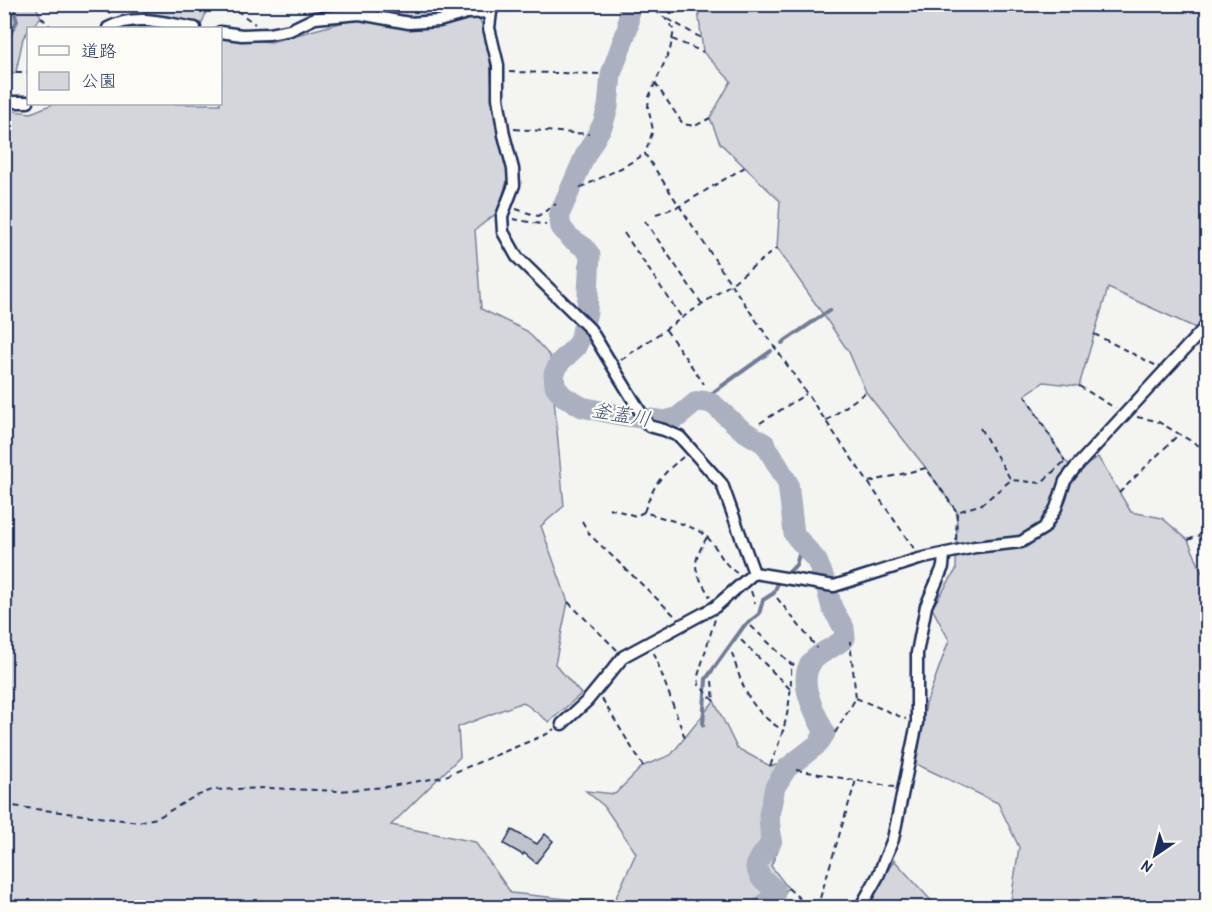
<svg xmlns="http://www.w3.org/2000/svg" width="1212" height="912" font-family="'Patrick Hand','Klee One',sans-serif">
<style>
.green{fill:#d4d6db;stroke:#78829c;stroke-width:1.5}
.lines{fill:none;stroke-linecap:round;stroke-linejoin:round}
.stream{stroke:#717c98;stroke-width:4}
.river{stroke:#aab0bf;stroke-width:21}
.building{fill:#bfc3cc;stroke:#1b2f5e;stroke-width:1.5}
.street-casing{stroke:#1b2f5e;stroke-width:15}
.path{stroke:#1b2f5e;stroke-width:2;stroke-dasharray:6 4.5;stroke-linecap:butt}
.street{stroke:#fdfcf7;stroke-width:10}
.labels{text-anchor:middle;stroke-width:4.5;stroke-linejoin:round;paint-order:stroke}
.water-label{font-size:20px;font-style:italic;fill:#46567b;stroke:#fdfcf7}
</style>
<rect width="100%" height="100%" fill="#f4f4f1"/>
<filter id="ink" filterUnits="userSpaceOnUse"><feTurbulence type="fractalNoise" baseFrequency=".0167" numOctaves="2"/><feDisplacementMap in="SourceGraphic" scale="12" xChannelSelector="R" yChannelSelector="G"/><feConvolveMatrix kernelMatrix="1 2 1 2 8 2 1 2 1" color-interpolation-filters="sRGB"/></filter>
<g filter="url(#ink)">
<g class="green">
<path d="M700,4L1207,5V316L1196,328L1108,288L1079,386L1044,382L1025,395L1065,461L1075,468L1074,474L1098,457L1131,512L1162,518L1188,540L1207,584V907H1010L1019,847L998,803L916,764L926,704L949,640L932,608L956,570L957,512L926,468L866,392L849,352L777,248L780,201L720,143L710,118L731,81L703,52L698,9Z"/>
<path d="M4,5H35L41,17L31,28H28V31L23,38L16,72L5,79Z"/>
<path d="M157,5H209L200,28H118Z"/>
<path d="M371,5H464L479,18L489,40L493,107L509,174L498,212L475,230L481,309L527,331L550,356L564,506L541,526L568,602L555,664L581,694L549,722L523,702L458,727L460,757L391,825L475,842L511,893L613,904L636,853L604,806L586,791L615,794L643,766L671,755L714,701L737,748L770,766L783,764L796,770L777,798L781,843L771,866L788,888L774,908H5V110L31,113L53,104H220L221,37L271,42L351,20Z"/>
<path d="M894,860L937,907L865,908Z"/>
</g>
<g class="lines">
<g class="stream">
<path d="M428,4L438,6L442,4"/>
<path d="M4,39L9,36L17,21L13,7L14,4"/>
<path d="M782,343L830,310"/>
<path d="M703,401L715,391L771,351"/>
<path d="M703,725L706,679L744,626L759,614L763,600L774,593L778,583L796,565L802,544"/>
</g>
<path class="river" d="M629,4L628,27L611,74L608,107L603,124L585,156L559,215L561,227L569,237L585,248L590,255L587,312L581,336L576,347L560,362L554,374L555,386L563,396L582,407L619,415L666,421L678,417L695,403L703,401L713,404L742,430L765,444L788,483L794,534L817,561L825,581L832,608L844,628L845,638C837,646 827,649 818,656C792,674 815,713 825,733L818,744L787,768L775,787L769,815L771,843L757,862L756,868L761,878L775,890V894L761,908"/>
</g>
<path class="building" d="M512,830L537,844L545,834L553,841L536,863L524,853L523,855L504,844Z"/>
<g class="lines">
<defs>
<g id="street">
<path d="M495,4L491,12L489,28L498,65V98L504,135L513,169L514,185L502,216L503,232L517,257L590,329L649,426L664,430L680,437L722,484L754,573"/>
<path d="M108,28C137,13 163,23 195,28"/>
<path d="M220,32L242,35L269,34L290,30L315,18L360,14L409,23L439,21L467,13L491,12"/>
<path d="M4,102H28"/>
<path d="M754,573L834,586L919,559L975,547L1021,542L1044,528L1056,508L1065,481L1075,468L1208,324"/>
<path d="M562,724L587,701L624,656L715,607L754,573"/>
<path d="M860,908L878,876L893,839L917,723V653L926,606L943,567L944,554"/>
</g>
</defs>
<use href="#street" class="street-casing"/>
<g class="path">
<path d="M67,4L89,12L97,6L113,15"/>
<path d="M135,4L137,11"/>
<path d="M228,4L255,24"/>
<path d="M646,4L665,18L674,30L670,50L649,97L648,107L653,130L645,154L731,284L915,550"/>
<path d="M659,4L671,13L698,9"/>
<path d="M41,17L52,28"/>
<path d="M668,19L701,38"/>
<path d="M672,39L703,52"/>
<path d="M16,72H28"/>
<path d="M509,72L603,74"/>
<path d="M655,83L683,124L695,126L710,118"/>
<path d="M514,129L589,134"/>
<path d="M580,188L623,167L645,154"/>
<path d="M516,209L538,216L556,204"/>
<path d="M656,214L680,206L745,167"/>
<path d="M513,219L546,225"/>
<path d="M645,221L702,304"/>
<path d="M624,233L682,318"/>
<path d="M666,330L704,384"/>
<path d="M1094,334L1155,365"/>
<path d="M621,360L731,284L777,248"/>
<path d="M1079,386L1115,408"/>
<path d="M1025,395L1065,461"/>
<path d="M1137,417L1157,421L1208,451"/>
<path d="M826,421L866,392"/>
<path d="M760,423L806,394"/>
<path d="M980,428L1011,480"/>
<path d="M869,482L926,468L957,512"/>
<path d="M1119,493L1179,434"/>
<path d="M609,508L636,516L644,512C661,518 695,525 707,537C719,549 722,564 737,573"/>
<path d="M644,512C654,484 661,475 683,457"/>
<path d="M582,521L590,535L675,616"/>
<path d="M707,537C690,567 694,568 710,597"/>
<path d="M956,540L957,512L982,504L1011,480L1041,483L1065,461"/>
<path d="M1188,540L1208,532"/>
<path d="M751,591L755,603"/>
<path d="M777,598L817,648"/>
<path d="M568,602L617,650"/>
<path d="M751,626L791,664L798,666"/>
<path d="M741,640L792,691"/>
<path d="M654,653L685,738"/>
<path d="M732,653C743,690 750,710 784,731"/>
<path d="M712,681L714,701"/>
<path d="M856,698L906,719"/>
<path d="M602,699L643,766"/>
<path d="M714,701L699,685L698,676L715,619"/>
<path d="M835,733L856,698L850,641"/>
<path d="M770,766C785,730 792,704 791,664"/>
<path d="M796,770L894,787"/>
<path d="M4,805L138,822L157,818L194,797L212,790L267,788L338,791L385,787L443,777L547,734L554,729"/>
<path d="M788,888L810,908"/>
<path d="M817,908L856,780"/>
</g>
<use href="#street" class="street"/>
</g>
</g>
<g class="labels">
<g class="water-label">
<text transform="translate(621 414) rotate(10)" y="7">釜蓋川</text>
</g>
</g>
<rect width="1212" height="912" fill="none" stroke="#fdfcf7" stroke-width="24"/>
<rect x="12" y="12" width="1188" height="888" fill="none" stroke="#1b2f5e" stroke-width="2" filter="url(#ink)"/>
<rect x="27" y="27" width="195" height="78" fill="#fdfcf7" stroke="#a3aaba" stroke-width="1.5"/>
<rect x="39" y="46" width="30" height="9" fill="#fdfcf7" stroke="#a3aaba" stroke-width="1.5"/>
<text x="81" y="57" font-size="18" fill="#1b2f5e">道路</text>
<rect x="39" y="72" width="30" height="18" fill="#d4d6db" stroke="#a3aaba" stroke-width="1.5"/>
<text x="81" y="87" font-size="18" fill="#1b2f5e">公園</text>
<g transform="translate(1155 855) rotate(215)" stroke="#fdfcf7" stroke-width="4.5" paint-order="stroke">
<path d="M0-4.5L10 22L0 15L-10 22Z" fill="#1b2f5e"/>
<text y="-9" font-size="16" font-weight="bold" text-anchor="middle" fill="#1b2f5e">N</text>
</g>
</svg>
